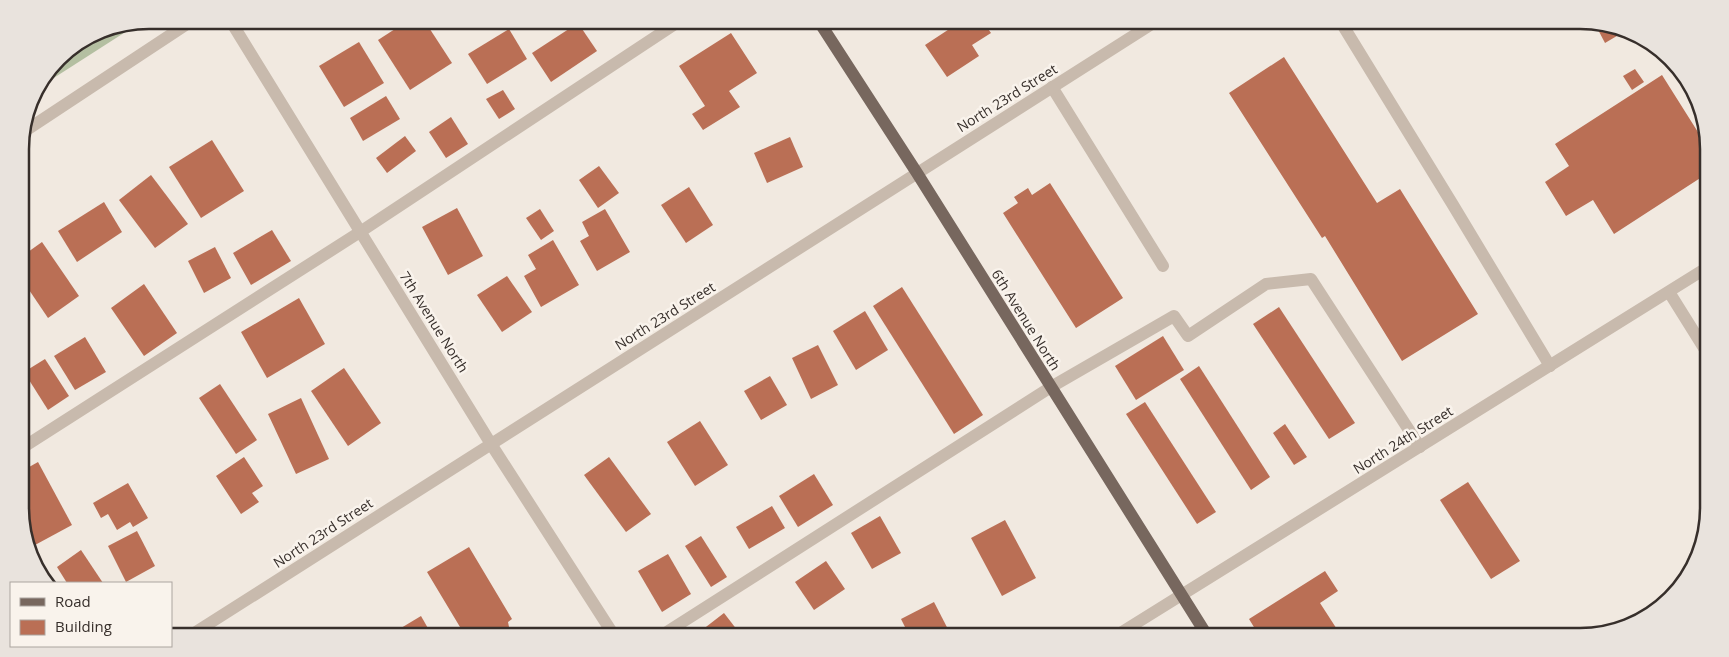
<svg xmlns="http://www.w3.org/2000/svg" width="1729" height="657" font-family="'Open Sans',sans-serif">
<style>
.green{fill:#b4bfa1}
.building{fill:#ba6f55}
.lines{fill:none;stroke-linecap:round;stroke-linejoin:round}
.lane{stroke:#c8baad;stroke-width:12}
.street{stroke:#c8baad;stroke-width:12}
.primary{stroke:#77675e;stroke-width:12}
.labels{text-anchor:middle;stroke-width:5;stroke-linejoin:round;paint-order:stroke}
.street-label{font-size:14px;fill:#372f2b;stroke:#f9f3ec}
.rim{fill:none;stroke:#372f2b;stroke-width:2.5}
</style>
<rect width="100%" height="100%" fill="#f1e9e0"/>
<path class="green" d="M141,22L35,90L64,52L100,30Z"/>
<g class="building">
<path d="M409,20H424L452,63L410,90L378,40Z"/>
<path d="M963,20H982L991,33L972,45L979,56L947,77L925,45Z"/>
<path d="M1594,22L1622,27L1627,30L1605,43Z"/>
<path d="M578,23L597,51L551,82L532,53Z"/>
<path d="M509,29L527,59L487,84L468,54Z"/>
<path d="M731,33L757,73L729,91L740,107L703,130L692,114L705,106L679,66Z"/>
<path d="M359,42L384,83L344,107L319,66Z"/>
<path d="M1284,57L1377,203L1400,189L1478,314L1402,361L1325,236L1322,238L1229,93Z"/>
<path d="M1635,69L1644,82L1632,90L1623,76Z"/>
<path d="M1662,75L1708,148V173L1614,234L1593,200L1566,216L1545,182L1569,166L1555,144Z"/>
<path d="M503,90L515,109L499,119L486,99Z"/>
<path d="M386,96L400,119L363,141L350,118Z"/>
<path d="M451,117L468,144L446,158L429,132Z"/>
<path d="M405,136L416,151L387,173L376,158Z"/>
<path d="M790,137L803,167L767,183L754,153Z"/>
<path d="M212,140L244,191L201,218L169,167Z"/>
<path d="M599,166L619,193L598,208L579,180Z"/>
<path d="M151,175L188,224L155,248L119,200Z"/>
<path d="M1050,183L1123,298L1076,328L1003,213L1018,203L1014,197L1028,188L1032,195Z"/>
<path d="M689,187L713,225L686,243L661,205Z"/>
<path d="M104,202L122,232L77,262L58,231Z"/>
<path d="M457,208L483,256L448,275L422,227Z"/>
<path d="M540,209L554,231L541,240L526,218Z"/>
<path d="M605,209L630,252L597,271L580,241L589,236L582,222Z"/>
<path d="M272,230L291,261L251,285L233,253Z"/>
<path d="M553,240L579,285L541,307L524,276L536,269L528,255Z"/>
<path d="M42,242L79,296L48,318L21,278V257Z"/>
<path d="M215,247L231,278L204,293L188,261Z"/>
<path d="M507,276L532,312L502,332L477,295Z"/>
<path d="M144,284L177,333L144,356L111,308Z"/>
<path d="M902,287L983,415L954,434L873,306Z"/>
<path d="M299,298L325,344L267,378L241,332Z"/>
<path d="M1279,307L1355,423L1329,439L1253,324Z"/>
<path d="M865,311L888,350L856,370L833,331Z"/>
<path d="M1163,336L1184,370L1136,400L1115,366Z"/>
<path d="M85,337L106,372L75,390L54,356Z"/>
<path d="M818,345L838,385L811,399L792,358Z"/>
<path d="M45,359L69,396L48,410L24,372Z"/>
<path d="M1199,366L1270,477L1251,490L1180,379Z"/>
<path d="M344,368L381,423L348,446L311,391Z"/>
<path d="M770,376L787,405L761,420L744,391Z"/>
<path d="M220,384L257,440L236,454L199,398Z"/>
<path d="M301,398L329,459L296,474L268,414Z"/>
<path d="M1145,402L1216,512L1197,524L1126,414Z"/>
<path d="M700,421L728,465L695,486L667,442Z"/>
<path d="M1285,424L1307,457L1294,465L1273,433Z"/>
<path d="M244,457L263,486L252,493L259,502L241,514L216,476Z"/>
<path d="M609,457L651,514L626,532L584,475Z"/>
<path d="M38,462L72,525L35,545L22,521V471Z"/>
<path d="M814,474L833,505L798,527L779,496Z"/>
<path d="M1468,482L1520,561L1491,579L1440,500Z"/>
<path d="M128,483L148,518L133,527L130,522L117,530L108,514L101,518L93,503Z"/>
<path d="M772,506L785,528L749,549L736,527Z"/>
<path d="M880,516L901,553L872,569L851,533Z"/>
<path d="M1005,520L1036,578L1002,596L971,538Z"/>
<path d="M137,531L155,566L126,582L108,546Z"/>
<path d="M701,536L727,577L711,587L685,546Z"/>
<path d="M469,547L512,619L508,622L511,637H466L427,572Z"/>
<path d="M81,550L103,583H67L57,567Z"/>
<path d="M668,554L691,594L662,612L638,571Z"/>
<path d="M826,561L845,589L814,610L795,582Z"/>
<path d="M1325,571L1338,591L1320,603L1342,637H1260L1249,619Z"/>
<path d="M934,602L952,637H910L901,619Z"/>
<path d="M724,613L741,635L738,637H693Z"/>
<path d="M421,616L433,637H393L391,634Z"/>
</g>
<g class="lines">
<g class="lane">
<path d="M1342,24L1453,205L1550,366"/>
<path d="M1052,87L1163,266"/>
<path d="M1669,292L1709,356"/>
<path d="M22,448L360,232L681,20"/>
<path d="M659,637L1051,387L1174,316L1188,336L1266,284L1311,279L1420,447"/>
</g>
<g class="street">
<path d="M230,20L491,444L615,637"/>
<path d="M22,133L193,20"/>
<path d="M188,637L1158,20"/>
<path d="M1114,637L1708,267"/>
</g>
<path class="primary" d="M818,20L917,173L1208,637"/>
</g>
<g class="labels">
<g class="street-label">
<text transform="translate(1007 98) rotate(-32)" y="5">North 23rd Street</text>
<text transform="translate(665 316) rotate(-32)" y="5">North 23rd Street</text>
<text transform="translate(1026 320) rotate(58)" y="5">6th Avenue North</text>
<text transform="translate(434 322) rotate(58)" y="5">7th Avenue North</text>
<text transform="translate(1403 440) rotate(-32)" y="5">North 24th Street</text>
<text transform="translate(323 533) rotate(-33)" y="5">North 23rd Street</text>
</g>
</g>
<path d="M0 0H1729V657H0ZM149 29H1580A120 120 0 0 1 1700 149V508A120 120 0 0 1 1580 628H149A120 120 0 0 1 29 508V149A120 120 0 0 1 149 29Z" fill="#e9e3dd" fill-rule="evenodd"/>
<path class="rim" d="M149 29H1580A120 120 0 0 1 1700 149V508A120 120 0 0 1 1580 628H149A120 120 0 0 1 29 508V149A120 120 0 0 1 149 29Z"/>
<rect x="10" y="582" width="162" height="65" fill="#f9f3ec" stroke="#aba59f"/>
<rect x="20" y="598" width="25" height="8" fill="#77675e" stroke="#aba59f"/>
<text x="55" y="607" font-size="15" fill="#372f2b">Road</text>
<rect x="20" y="620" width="25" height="15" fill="#ba6f55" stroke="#aba59f"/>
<text x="55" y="632" font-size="15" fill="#372f2b">Building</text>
</svg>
